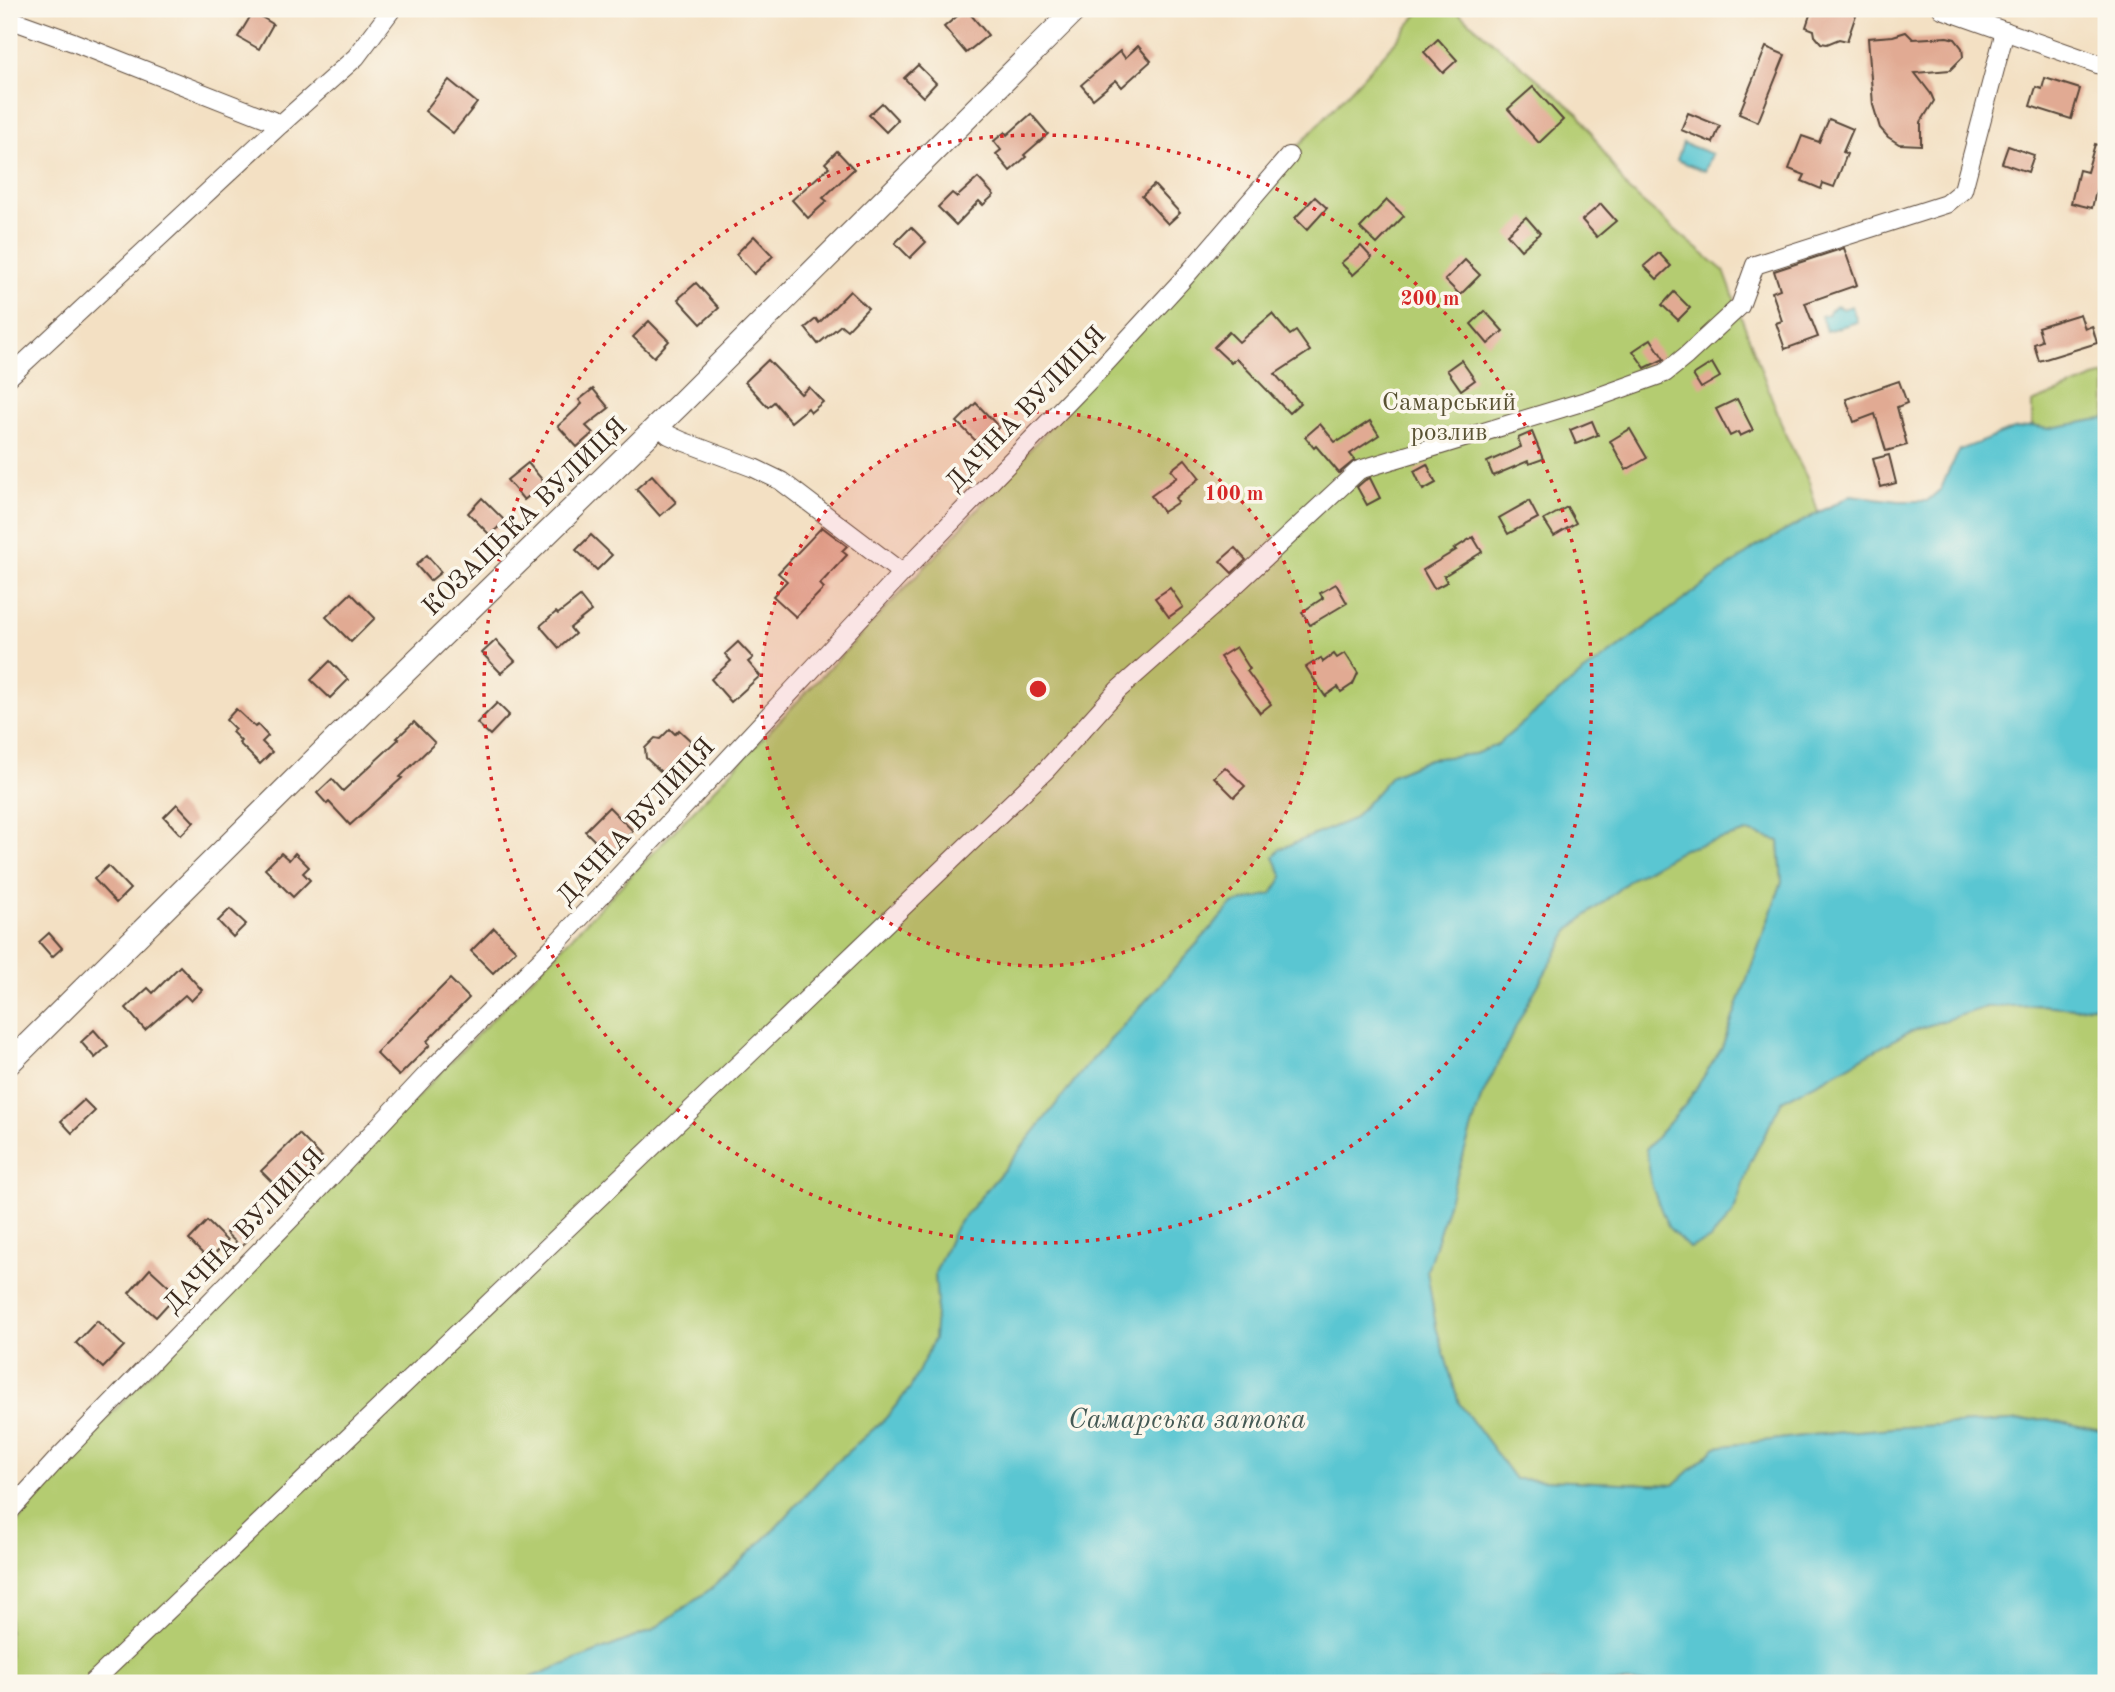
<svg xmlns="http://www.w3.org/2000/svg" width="2115" height="1692" font-family="'Old Standard TT',serif">
<style>
.green{fill:#b4cc71;stroke:#787b48;stroke-width:2}
.water{fill:#5ac6d2;stroke:#4a7878;stroke-width:2}
.building{fill:#e1aa93}
.lines{fill:none;stroke-linecap:round;stroke-linejoin:round}
.minor-casing{stroke:#574537;stroke-width:20}
.tertiary-casing{stroke:#574537;stroke-width:25}
.minor{stroke:#fff;stroke-width:18}
.tertiary{stroke:#fff;stroke-width:23}
.ring{fill:none;stroke:#d62828;stroke-width:3.5;stroke-dasharray:3.5 7}
.labels{text-anchor:middle;stroke-width:7;stroke-linejoin:round;paint-order:stroke}
.park-label{font-size:26px;fill:#595233;stroke:#fbf7ec}
.street-label{font-size:26px;fill:#3b2a1e;stroke:#fbf7ec}
.water-label{font-size:28px;font-style:italic;fill:#445954;stroke:#fbf7ec}
.centre{fill:#d62828;stroke:#fbf7ec;stroke-width:3.5}
.ring-label{font-size:21px;text-anchor:middle;font-weight:bold;fill:#d62828;stroke:#fbf7ec;stroke-width:7;stroke-linejoin:round;paint-order:stroke}
</style>
<rect width="100%" height="100%" fill="#fbf7ec"/>
<filter id="ink" filterUnits="userSpaceOnUse"><feTurbulence type="fractalNoise" baseFrequency=".0143" numOctaves="2"/><feDisplacementMap in="SourceGraphic" scale="14" xChannelSelector="R" yChannelSelector="G"/><feConvolveMatrix kernelMatrix="1 2 1 2 8 2 1 2 1" color-interpolation-filters="sRGB"/></filter>
<filter id="wash" filterUnits="userSpaceOnUse"><feTurbulence type="fractalNoise" baseFrequency=".00686" numOctaves="4" result="noise"/><feDisplacementMap in="SourceGraphic" scale="28" xChannelSelector="R" yChannelSelector="G"/><feGaussianBlur stdDeviation="1.57" result="paint"/><feColorMatrix in="noise" values="0 0 0 0 0 0 0 0 0 0 0 0 0 0 0 0 0 1.4 0 .05"/><feComposite in="paint" operator="in"/></filter>
<g filter="url(#wash)">
<rect width="100%" height="100%" fill="#f3e0c3"/>
<g class="green">
<path d="M1422,9H1454L1579,114L1628,190L1724,271L1786,436L1809,482L1818,513L1756,547L1575,679L1497,745L1475,754L1429,759L1392,775L1353,819L1280,849L1274,857L1283,877L1272,894L1233,904L1085,1068L1007,1166L956,1226L935,1273L937,1301L934,1339L911,1387L886,1418L833,1465L772,1532L712,1588L651,1631L516,1683H9V1533L74,1452L724,779L941,550L1289,156L1397,40Z"/>
<path d="M2106,375V418L2047,429L2032,426V403L2094,378Z"/>
<path d="M1748,832L1779,841L1782,882L1722,1048L1686,1104L1646,1149L1733,1214L1750,1163L1781,1101L1826,1078L1908,1032L1986,1007L2040,1005L2075,1008L2106,1004V1432L2047,1419L1904,1427L1811,1435L1716,1447L1674,1485L1515,1479L1459,1403L1436,1327L1427,1271L1481,1098L1525,1008L1570,929L1631,879L1684,849Z"/>
</g>
<g class="water">
<path d="M1683,143L1712,154L1705,171L1677,160Z"/>
<path d="M1836,306L1843,309L1852,306L1857,322L1826,331L1821,316L1829,314V311Z"/>
<path d="M2106,418V1004L2075,1008L2040,1005L1986,1007L1908,1032L1826,1078L1782,1101L1750,1163L1733,1214L1709,1240L1689,1248L1668,1227L1652,1187L1646,1149L1686,1104L1722,1048L1782,882L1779,841L1748,832L1684,849L1631,879L1570,929L1525,1008L1481,1098L1427,1271L1436,1327L1459,1403L1515,1479L1674,1485L1716,1447L1811,1435L1904,1427L2047,1419L2106,1432V1683H516L651,1631L712,1588L772,1532L833,1465L886,1418L911,1387L934,1339L937,1301L935,1273L956,1226L1007,1166L1085,1068L1233,904L1272,894L1283,877L1274,857L1280,849L1353,819L1392,775L1429,759L1475,754L1497,745L1575,679L1756,547L1818,513L1851,495L1899,501H1927L1941,489L1949,470L1960,450L2014,429L2032,426L2047,429Z"/>
</g>
<g id="blocks">
<g class="building">
<path d="M966,9L988,35L966,53L944,27Z"/>
<path d="M1812,9H1858L1847,41L1839,39L1827,44L1821,43L1815,36L1814,30L1806,27Z"/>
<path d="M253,12L273,24L259,49L238,37Z"/>
<path d="M1906,32L1913,39L1947,37L1955,39L1962,48L1963,57L1950,70L1915,73L1931,94L1934,101L1921,122V145L1899,144L1888,137L1880,128L1873,105L1868,38L1893,36Z"/>
<path d="M1438,39L1457,60L1443,73L1424,52Z"/>
<path d="M1138,46L1151,61L1122,87L1116,80L1093,99L1081,85L1120,51L1125,58Z"/>
<path d="M1766,47L1785,55L1758,122L1739,114Z"/>
<path d="M918,65L936,83L923,97L904,78Z"/>
<path d="M2045,78L2080,89L2071,119L2030,106L2036,87L2042,89Z"/>
<path d="M449,80L477,103L453,133L425,111Z"/>
<path d="M1533,87L1563,120L1539,143L1508,109Z"/>
<path d="M882,103L898,120L886,132L869,115Z"/>
<path d="M1688,113L1720,126L1713,143L1681,130Z"/>
<path d="M1031,114L1048,134L1024,155L1026,157L1010,171L996,154L1001,150L994,141L1005,132L1007,135Z"/>
<path d="M1829,119L1853,129L1843,152L1847,154L1834,187L1823,183L1821,189L1802,181L1805,175L1789,169L1802,136L1819,142Z"/>
<path d="M2095,144L2106,147V150L2092,208L2071,203L2079,170L2087,172Z"/>
<path d="M2008,146L2034,155L2028,172L2002,163Z"/>
<path d="M837,151L854,169L823,198L827,201L808,218L792,200L829,167L825,163Z"/>
<path d="M978,178L994,195L983,205L979,201L956,225L938,207L952,193L957,197Z"/>
<path d="M1154,185L1180,213L1168,224L1142,196Z"/>
<path d="M1315,197L1327,208L1307,230L1295,218Z"/>
<path d="M1387,200L1404,216L1377,244L1360,228Z"/>
<path d="M1601,204L1616,221L1597,237L1582,220Z"/>
<path d="M1526,217L1540,233L1521,250L1507,234Z"/>
<path d="M911,227L926,242L910,258L895,243Z"/>
<path d="M754,236L773,256L754,274L736,254Z"/>
<path d="M1361,246L1372,258L1353,275L1341,263Z"/>
<path d="M1844,248L1857,285L1805,303L1818,337L1785,349L1776,323L1782,321L1772,292L1780,289L1774,271Z"/>
<path d="M1659,253L1671,266L1657,279L1644,266Z"/>
<path d="M1465,260L1480,275L1460,295L1445,280Z"/>
<path d="M696,283L719,308L701,324L678,299Z"/>
<path d="M850,291L868,308L847,330L841,325L818,344L805,328L816,319L819,323Z"/>
<path d="M1674,292L1690,308L1678,320L1662,305Z"/>
<path d="M1485,311L1503,331L1488,344L1471,324Z"/>
<path d="M1272,314L1290,335L1296,331L1310,351L1275,374L1300,403L1289,413L1236,358L1231,363L1214,347L1229,332L1239,342Z"/>
<path d="M2080,314L2085,329L2092,326L2097,343L2039,361L2034,344L2042,341L2038,327Z"/>
<path d="M649,321L669,341L654,357L633,337Z"/>
<path d="M1651,339L1664,359L1645,368L1633,351Z"/>
<path d="M768,360L801,394L809,387L823,402L811,412L808,408L791,422L774,402L768,407L745,382Z"/>
<path d="M1461,360L1475,380L1461,390L1447,370Z"/>
<path d="M1712,363L1720,377L1701,388L1693,375Z"/>
<path d="M1899,381L1907,403L1897,407L1907,445L1886,451L1875,414L1854,422L1846,399Z"/>
<path d="M593,389L609,408L586,426L593,433L577,447L558,426L582,404L579,400Z"/>
<path d="M1737,399L1753,430L1740,436L1738,432L1730,436L1716,409Z"/>
<path d="M976,403L999,427L980,445L957,422Z"/>
<path d="M1370,421L1379,435L1350,454L1355,460L1339,473L1316,446L1314,448L1305,437L1320,424L1335,442L1338,440L1339,441Z"/>
<path d="M1592,421L1598,435L1576,444L1570,430Z"/>
<path d="M1630,429L1647,458L1626,470L1610,441Z"/>
<path d="M1532,432L1543,459L1529,464L1528,461L1493,476L1487,462L1521,447L1518,438Z"/>
<path d="M1889,455L1896,483L1881,487L1873,459Z"/>
<path d="M1185,459L1200,478L1175,498L1178,502L1163,512L1151,496L1177,477L1171,470Z"/>
<path d="M528,463L545,483L524,500L507,480Z"/>
<path d="M1427,464L1436,483L1423,490L1414,471Z"/>
<path d="M652,475L676,502L660,516L636,489Z"/>
<path d="M1370,478L1380,498L1367,505L1357,487L1365,480Z"/>
<path d="M482,498L505,521L490,535L468,513Z"/>
<path d="M1529,501L1538,518L1508,534L1499,518Z"/>
<path d="M1567,507L1576,523L1554,536L1544,520Z"/>
<path d="M822,527L847,546L842,551L847,555L820,584L824,588L796,617L773,596L787,581L778,573Z"/>
<path d="M591,535L612,555L597,570L576,550Z"/>
<path d="M1473,537L1482,552L1444,576L1447,582L1434,589L1423,570L1456,550L1454,549Z"/>
<path d="M1235,548L1246,560L1232,573L1220,561Z"/>
<path d="M427,555L441,572L430,581L416,565Z"/>
<path d="M1336,584L1347,603L1310,625L1302,612L1323,598L1320,593Z"/>
<path d="M1170,588L1183,607L1169,617L1155,598Z"/>
<path d="M351,593L375,618L351,642L326,617Z"/>
<path d="M580,597L591,611L570,628L575,634L559,648L540,626L556,612L558,614Z"/>
<path d="M496,640L515,661L501,673L482,653Z"/>
<path d="M738,642L753,658L748,662L760,676L731,702L711,679L731,661L725,654Z"/>
<path d="M1236,647L1250,669L1247,671L1271,704L1260,713L1220,657Z"/>
<path d="M1345,653L1358,673L1353,684L1341,692L1338,687L1325,696L1306,667L1321,658L1323,662L1334,654L1337,658Z"/>
<path d="M330,661L348,680L330,698L311,680Z"/>
<path d="M497,703L509,715L490,735L477,723Z"/>
<path d="M236,709L255,727L258,725L268,736L262,742L272,752L260,764L239,743L241,741L232,732L235,729L226,720Z"/>
<path d="M414,722L435,743L400,777L402,778L350,825L329,802L327,804L317,793L332,779L343,791L399,739L397,738Z"/>
<path d="M670,729L675,734L679,730L691,741L686,749L694,757L671,781L646,758L645,748L655,738L660,739Z"/>
<path d="M1225,767L1245,786L1234,797L1214,777Z"/>
<path d="M177,804L194,822L181,835L164,817Z"/>
<path d="M609,807L633,831L609,855L585,831Z"/>
<path d="M281,853L289,860L295,853L309,867L303,873L310,880L293,897L265,869Z"/>
<path d="M108,866L130,889L116,903L94,879Z"/>
<path d="M230,909L246,924L233,937L218,921Z"/>
<path d="M494,928L516,950L493,973L471,951Z"/>
<path d="M49,933L62,948L52,957L39,942Z"/>
<path d="M180,966L202,990L191,1001L185,995L145,1030L126,1008L148,988L153,993Z"/>
<path d="M450,979L469,998L427,1041L430,1045L399,1076L376,1053Z"/>
<path d="M94,1030L108,1046L95,1058L81,1042Z"/>
<path d="M84,1100L95,1111L72,1133L61,1121Z"/>
<path d="M299,1134L322,1157L284,1194L261,1171Z"/>
<path d="M238,1220L253,1234L241,1247L226,1233Z"/>
<path d="M207,1221L227,1241L209,1260L189,1240Z"/>
<path d="M150,1269L177,1294L156,1317L129,1293Z"/>
<path d="M97,1321L124,1346L103,1368L76,1343Z"/>
</g>
</g>
</g>
<g filter="url(#ink)">
<use href="#blocks" fill-opacity="0" stroke="#574537" stroke-width="2"/>
<g class="lines">
<defs>
<g id="minor">
<path d="M1942,9L2106,67"/>
<path d="M9,19L73,42L281,124L356,57L392,9"/>
<path d="M9,377L281,124"/>
<path d="M658,425L669,435L682,441L754,468L781,481L902,573"/>
<path d="M9,1512L59,1457L312,1197L430,1071L551,949L902,573L1104,365L1185,277L1289,156"/>
<path d="M92,1683L1046,770L1118,690L1214,605L1359,470L1592,399L1665,373L1686,356L1740,306L1755,265L1946,204L1963,190L2005,31"/>
</g>
<path id="tertiary" d="M9,1063L338,737L680,404L1076,9"/>
</defs>
<use href="#minor" class="minor-casing"/>
<use href="#tertiary" class="tertiary-casing"/>
<use href="#minor" class="minor"/>
<use href="#tertiary" class="tertiary"/>
</g>
</g>
<circle cx="1038" cy="689" r="277" fill="#d62828" fill-opacity=".12"/>
<g class="ring">
<circle cx="1038" cy="689" r="277"/>
<circle cx="1038" cy="689" r="554"/>
</g>
<g class="labels">
<g class="park-label">
<text x="1449" y="410">Самарський<tspan x="1449" dy="30">розлив</tspan></text>
</g>
<g class="street-label">
<text transform="translate(1025 408) rotate(-46)" y="9">ДАЧНА ВУЛИЦЯ</text>
<text transform="translate(524 516) rotate(-44)" y="9">КОЗАЦЬКА ВУЛИЦЯ</text>
<text transform="translate(635 821) rotate(-47)" y="9">ДАЧНА ВУЛИЦЯ</text>
<text transform="translate(243 1230) rotate(-46)" y="9">ДАЧНА ВУЛИЦЯ</text>
</g>
<g class="water-label">
<text x="1187" y="1428">Самарська затока</text>
</g>
</g>
<circle cx="1038" cy="689" r="10" class="centre"/>
<g class="ring-label">
<text x="1430" y="305">200 m</text>
<text x="1234" y="500">100 m</text>
</g>
<rect width="2115" height="1692" fill="none" stroke="#fbf7ec" stroke-width="35"/>
</svg>
